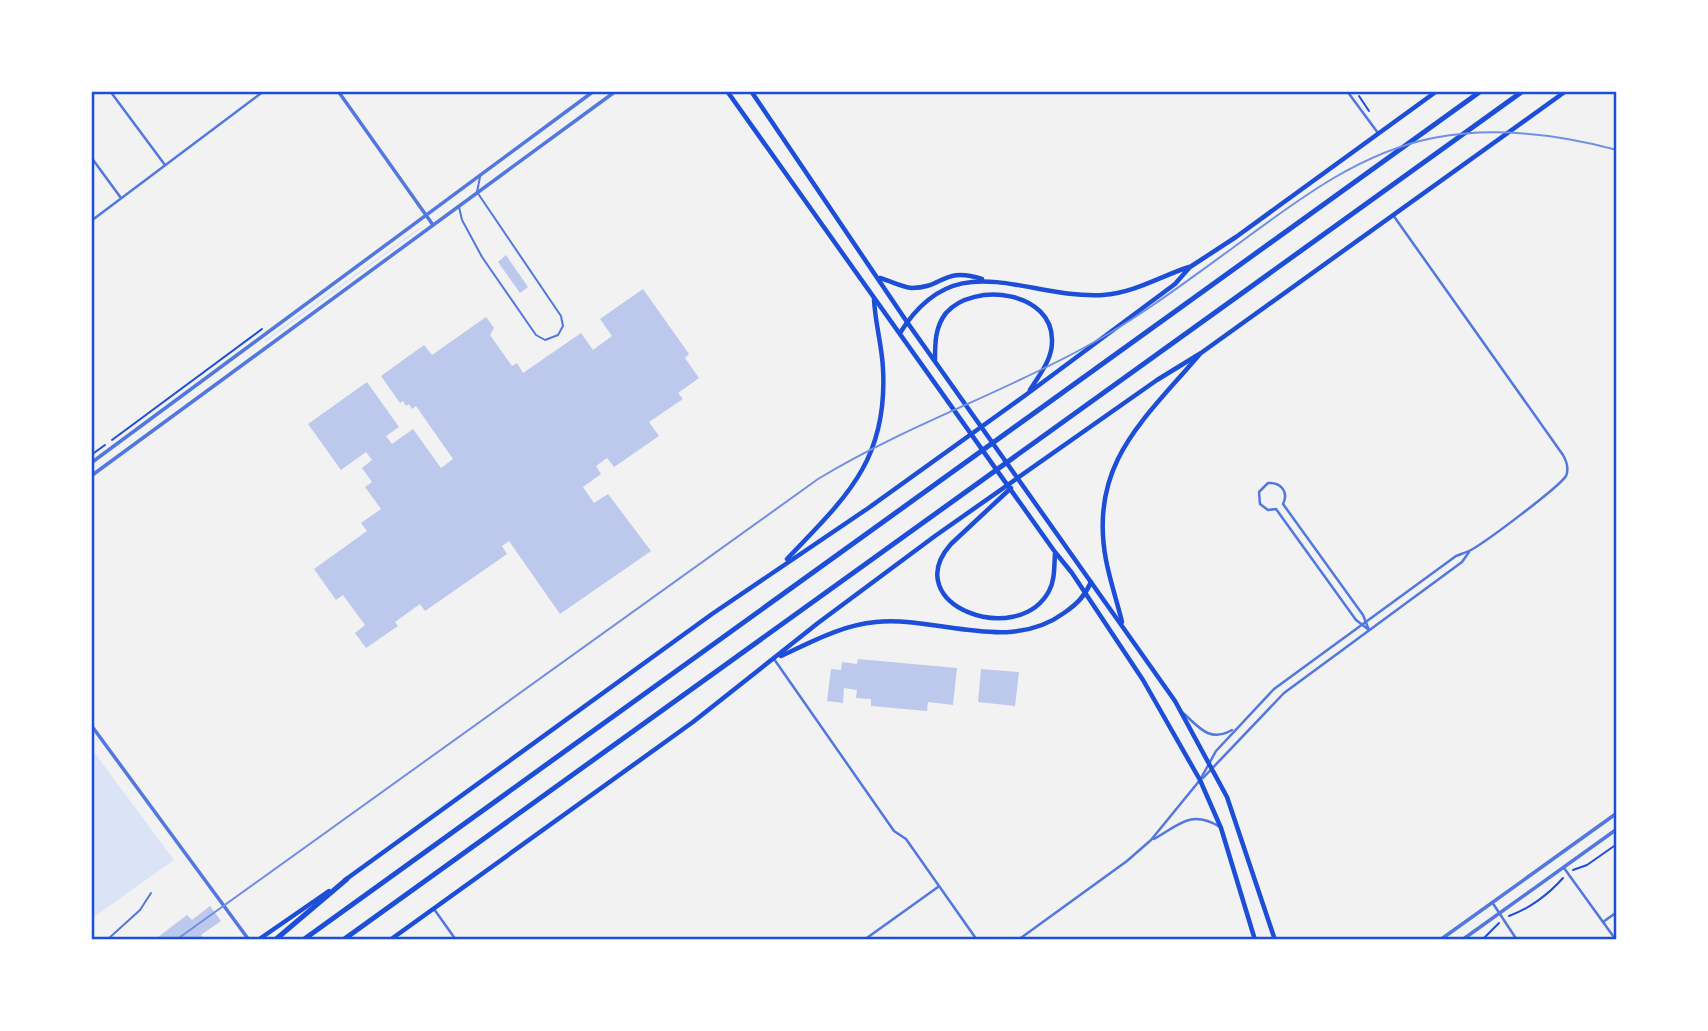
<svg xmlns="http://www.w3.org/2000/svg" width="1708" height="1031" font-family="'Roboto Serif',serif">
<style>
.green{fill:#dbe4f7}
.building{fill:#bdc9ec}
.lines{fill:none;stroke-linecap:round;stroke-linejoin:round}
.path{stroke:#1d4ed8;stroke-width:2}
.service{stroke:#5277de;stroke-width:2}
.minor{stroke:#5277de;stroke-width:2.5}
.tertiary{stroke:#5277de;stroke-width:3.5}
.secondary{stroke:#1d4ed8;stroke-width:4.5}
.motorway{stroke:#1d4ed8;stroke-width:5}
.tram{stroke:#7290e2;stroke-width:2}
.neatline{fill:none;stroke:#1d4ed8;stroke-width:2.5}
</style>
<rect width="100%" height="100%" fill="#f2f2f2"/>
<g class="green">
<path d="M419,228L420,229L265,342V340Z"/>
<path d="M91,748L174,860L91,919Z"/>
</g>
<g class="building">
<path d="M506,255L528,287L520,293L498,262Z"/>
<path d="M643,289L689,354L685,358L699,378L678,393L683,399L649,422L659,436L614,467L607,458L596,466L601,474L583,487L594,503L608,494L651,551L560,614L509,541L502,546L507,554L425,611L420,604L395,622L398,626L366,648L355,633L365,625L343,595L336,600L314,569L367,531L361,523L381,509L365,487L372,482L362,468L372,460L366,452L341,470L308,424L367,382L399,427L386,436L392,444L413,429L441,468L453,459L416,406L412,409L409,404L406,406L403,401L400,403L381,376L424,345L432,355L486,317L494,328L490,335L512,366L517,363L523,373L581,333L593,350L612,336L600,319Z"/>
<path d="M858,659L957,668L953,705L928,702L927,711L871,706V699L856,698L857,690L844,688L843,703L827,701L831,669L841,670L842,662L857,664Z"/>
<path d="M981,669L1019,672L1015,706L978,702Z"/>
<path d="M210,906L221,921L201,935L204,938L202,940H154L187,915L192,920Z"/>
</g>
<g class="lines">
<g class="path">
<path d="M1359,96L1369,111"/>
<path d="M112,440L262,329"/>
<path d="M91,455L105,445"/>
<path d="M1573,870L1587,865L1617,844"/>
<path d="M1509,916C1529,909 1549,894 1563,878"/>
<path d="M1482,940L1499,923"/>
</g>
<g class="service">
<path d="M459,207L462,220L482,257L536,335L545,340L558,335L563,326L561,316L477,192L480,177"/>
<path d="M107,940L140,910L151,893"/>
</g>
<g class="minor">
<path d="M110,91L165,165"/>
<path d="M1347,91L1378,133"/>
<path d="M91,157L121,198"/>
<path d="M91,221L264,91"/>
<path d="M1268,483C1281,482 1289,492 1283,504L1363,615L1369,630L1356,620L1276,509L1268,510L1260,504L1259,492Z"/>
<path d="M774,659L894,831L906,839L977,940"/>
<path d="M1182,712C1199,727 1209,743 1232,730"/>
<path d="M1203,778L1284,693L1462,562L1469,552"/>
<path d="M1154,839C1179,825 1191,809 1220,827"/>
<path d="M1564,868L1616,940"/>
<path d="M1492,902L1517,940"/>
<path d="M434,909L456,940"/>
<path d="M1603,922L1617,912"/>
<path d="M864,940L938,887"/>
<path d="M1018,940L1127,861L1151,840L1200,780L1216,751L1274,689L1456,556C1461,554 1467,552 1471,550C1487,541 1558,488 1566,476C1569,469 1567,462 1563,455L1393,215"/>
</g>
<g class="tertiary">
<path d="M338,91L433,225"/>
<path d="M91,463L594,91"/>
<path d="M91,476L616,91"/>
<path d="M91,725L249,940"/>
<path d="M1440,940L1617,813"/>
<path d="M1462,940L1617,829"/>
</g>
<g class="secondary">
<path d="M727,91L1055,552L1072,573L1143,680L1200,780L1221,828L1255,940"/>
<path d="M751,91L907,322L1175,701L1227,797L1275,940"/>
<path d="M880,278C891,281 901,287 912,288C943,288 943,266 982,279"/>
<path d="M900,333C956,243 1022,299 1103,295C1134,293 1161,276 1189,267"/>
<path d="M935,360C935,343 935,327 946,313C974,281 1054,291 1052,342C1052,360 1039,375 1030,390"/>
<path d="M1011,488L951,544C897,605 1018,649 1049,591C1055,580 1054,567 1055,554"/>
<path d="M787,559C845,498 888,461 883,369C882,345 875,323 874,299"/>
<path d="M1122,622C1117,601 1110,581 1106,560C1088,464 1144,420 1199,355"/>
<path d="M781,656C811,642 842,625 876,622C938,616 1008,654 1064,613C1077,604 1085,596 1091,582"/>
<path d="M345,880L712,614L867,509L1027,394L1175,284L1190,267L1236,237L1437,91"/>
<path d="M258,940L329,891"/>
<path d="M390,940L693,722L818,623L935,536L1157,380L1201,353L1566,91"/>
</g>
<g class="motorway">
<path d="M275,940L347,879"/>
<path d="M303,940L1481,91"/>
<path d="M343,940L1523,91"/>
</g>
<path class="tram" d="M176,940L818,479C905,426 1001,394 1089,345C1141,316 1187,281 1234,247C1295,202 1358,153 1433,138C1495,126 1557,134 1617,150"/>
</g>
<rect width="1708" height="1031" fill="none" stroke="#ffffff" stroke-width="186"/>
<rect x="93" y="93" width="1522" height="845" class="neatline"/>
</svg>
